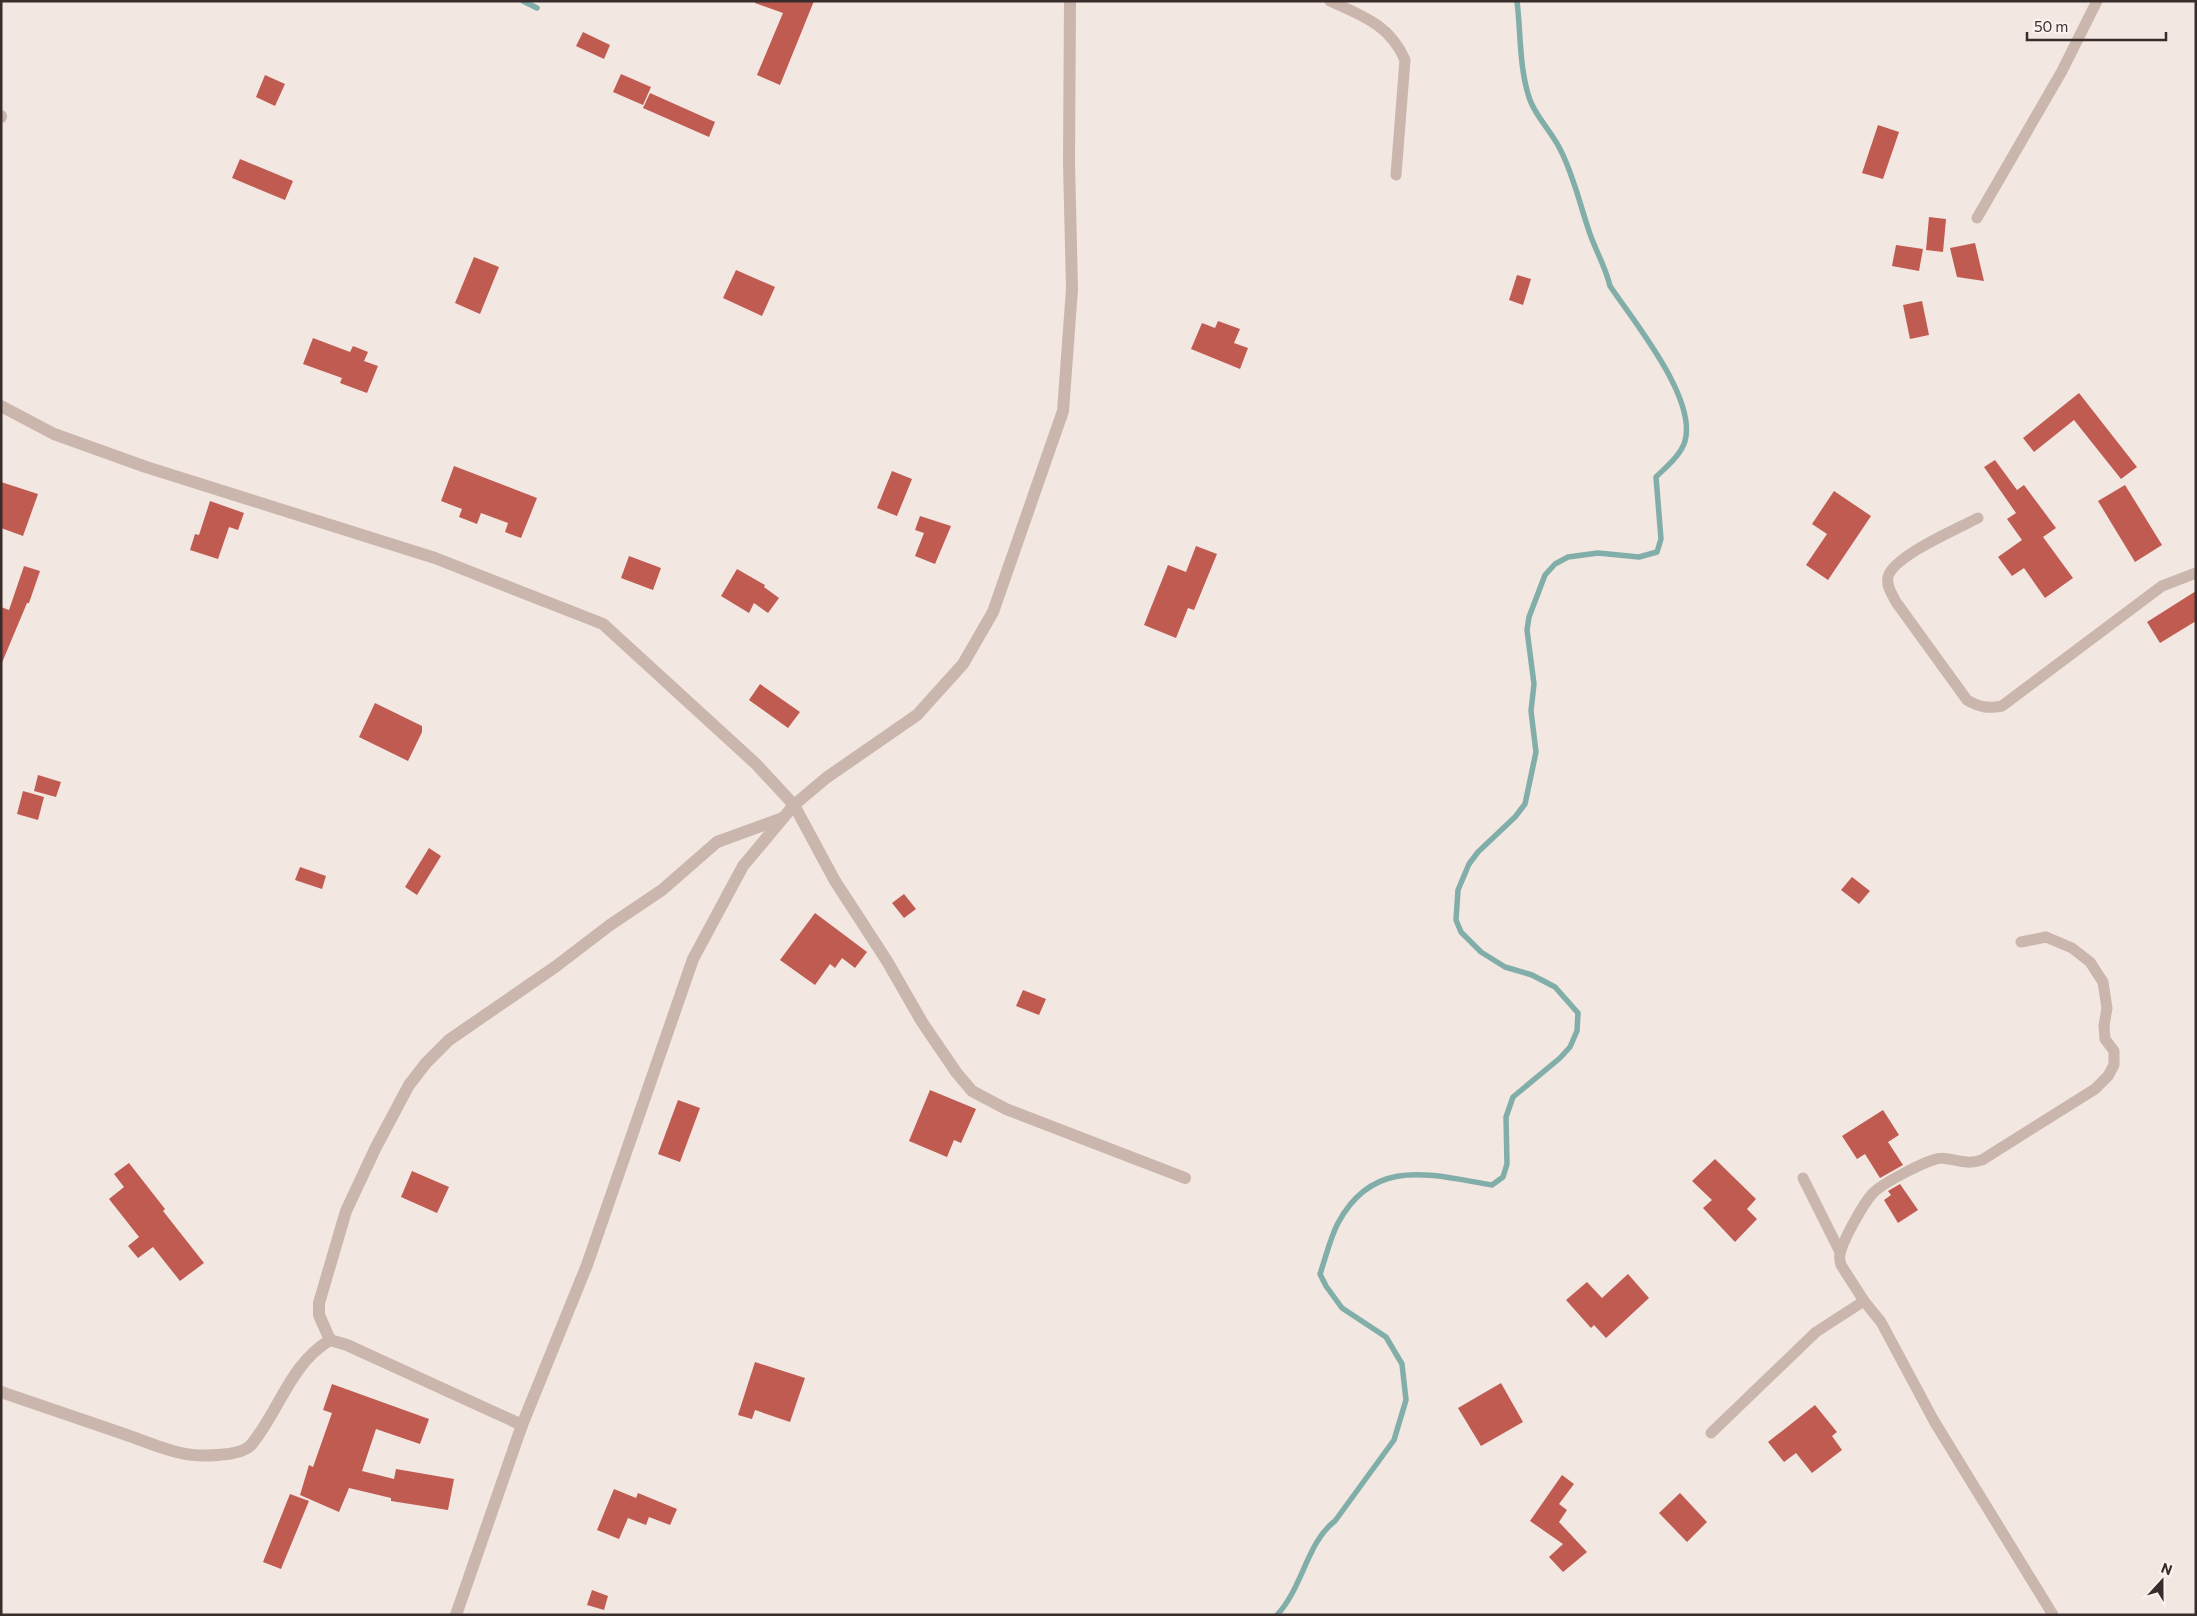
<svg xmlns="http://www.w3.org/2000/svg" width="2197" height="1616" font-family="Commissioner,sans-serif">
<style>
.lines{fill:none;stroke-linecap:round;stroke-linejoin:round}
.stream{stroke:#81aea9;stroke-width:5.5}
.building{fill:#c05b52}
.lane{stroke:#cab6ad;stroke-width:11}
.street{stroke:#cab6ad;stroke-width:12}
</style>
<rect width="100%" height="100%" fill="#f2e7e1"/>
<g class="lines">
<g class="stream">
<path d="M523,1L537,8"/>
<path d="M1277,1615C1303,1587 1307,1542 1335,1521L1394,1440L1406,1400L1402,1364L1386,1337L1342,1308L1326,1286L1320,1274C1326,1257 1330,1238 1338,1223C1374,1156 1431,1175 1492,1185L1503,1177L1507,1164L1506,1117L1513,1097L1560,1058L1570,1047L1577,1031L1578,1013L1555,987L1532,975L1505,967L1481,952L1461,932L1456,920L1458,890L1469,864L1478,852L1515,817L1525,804L1536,752L1531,711L1534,684L1527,630L1529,617L1545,575L1555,564L1568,557L1598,553L1639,557L1657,552L1661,539L1656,477C1666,467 1681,455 1685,441C1697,398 1634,322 1610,286C1605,265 1594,248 1588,228C1579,201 1573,174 1560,149C1552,132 1536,117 1530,100C1519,69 1521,34 1517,1"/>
</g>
</g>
<g class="building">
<path d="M755,1H814L780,85L757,75L783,13L755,3Z"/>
<path d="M583,32L610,45L604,59L576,46Z"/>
<path d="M621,74L651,87L643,105L613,92Z"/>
<path d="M265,75L285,84L275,106L256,97Z"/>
<path d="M650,93L715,122L709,137L643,108Z"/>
<path d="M1878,125L1899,132L1883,179L1862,173Z"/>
<path d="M240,159L293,181L285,200L232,178Z"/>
<path d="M1929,217L1946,219L1943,252L1926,250Z"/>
<path d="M1975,243L1984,281L1957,277L1950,248Z"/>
<path d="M1896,245L1923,249L1919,271L1892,266Z"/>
<path d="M474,257L499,267L480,314L455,303Z"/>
<path d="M736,270L775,287L762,316L723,298Z"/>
<path d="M1517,275L1531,279L1523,305L1509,300Z"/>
<path d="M1922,301L1929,335L1910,339L1903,305Z"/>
<path d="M1218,321L1240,329L1234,343L1248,348L1240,369L1191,349L1202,323L1215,328Z"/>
<path d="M313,338L350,352L353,346L368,352L364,361L378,366L367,393L340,383L342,378L303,364Z"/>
<path d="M2079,393L2137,467L2121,479L2074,420L2034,452L2023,438Z"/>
<path d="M1995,460L2017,490L2024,485L2056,528L2043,537L2073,578L2045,598L2024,568L2012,576L1998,557L2022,540L2007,519L2016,513L1984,467Z"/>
<path d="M454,466L537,498L521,538L505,532L508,523L481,513L477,524L459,517L462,509L441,501Z"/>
<path d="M892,471L912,479L897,516L877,508Z"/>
<path d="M1,482L38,494L23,536L1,528Z"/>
<path d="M2125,485L2162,545L2135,562L2098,501Z"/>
<path d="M1834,491L1871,516L1828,580L1806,565L1827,534L1812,524Z"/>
<path d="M210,501L244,513L238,530L229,527L218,559L190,550L195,534L199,535Z"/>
<path d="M920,516L951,526L935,564L915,556L924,533L915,530Z"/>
<path d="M1196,546L1217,554L1194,610L1188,608L1176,638L1144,625L1168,565L1186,572Z"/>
<path d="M629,556L661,568L653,590L621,578Z"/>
<path d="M24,566L40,571L29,603H27L1,665V607L9,610Z"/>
<path d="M737,569L765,585L764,587L779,598L768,613L754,603L749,613L721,596Z"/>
<path d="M2196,591V621L2160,643L2147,622Z"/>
<path d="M760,684L800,712L788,728L749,700Z"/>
<path d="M375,703L422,726V732L408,761L359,737Z"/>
<path d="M38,775L61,782L56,797L34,791Z"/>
<path d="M23,791L44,797L38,820L17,814Z"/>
<path d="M429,848L441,856L417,895L405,887Z"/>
<path d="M300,867L326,876L322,889L295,880Z"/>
<path d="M1852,877L1870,891L1859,904L1841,890Z"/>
<path d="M904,894L916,909L904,918L892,903Z"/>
<path d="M815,913L867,952L855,968L842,958L835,968L830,964L815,985L780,960Z"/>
<path d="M1023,990L1046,999L1039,1015L1016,1006Z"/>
<path d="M930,1090L976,1109L961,1143L954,1140L947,1157L909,1141Z"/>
<path d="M678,1100L700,1108L680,1162L658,1154Z"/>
<path d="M1883,1110L1899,1135L1888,1142L1903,1165L1880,1178L1865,1154L1857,1159L1842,1136Z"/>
<path d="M1715,1159L1756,1199L1747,1209L1757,1219L1735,1242L1703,1208L1712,1200L1692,1181Z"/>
<path d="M129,1163L165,1209L163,1211L204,1263L180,1281L153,1247L138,1258L128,1246L139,1237L109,1199L124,1187L114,1174Z"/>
<path d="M412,1171L449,1187L437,1213L401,1197Z"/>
<path d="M1900,1184L1918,1210L1898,1223L1884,1200L1891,1195L1888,1191Z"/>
<path d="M1628,1274L1649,1298L1606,1338L1594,1325L1591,1328L1566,1300L1587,1282L1602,1298Z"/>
<path d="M755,1362L805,1378L790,1422L755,1410L752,1419L738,1415Z"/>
<path d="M1501,1383L1523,1422L1481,1446L1458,1408Z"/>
<path d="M332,1384L429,1419L420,1444L376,1429L362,1471L394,1479L396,1469L454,1479L448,1510L391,1501V1498L349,1488L339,1512L300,1495L309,1465L313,1467L332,1413L323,1410Z"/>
<path d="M1815,1405L1837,1432L1832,1436L1842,1450L1812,1473L1796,1453L1784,1462L1768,1442Z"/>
<path d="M1562,1475L1574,1484L1559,1504L1567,1510L1559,1522L1587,1552L1563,1572L1549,1557L1563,1544L1530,1521Z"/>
<path d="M614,1489L636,1498L638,1493L677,1509L670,1525L649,1517L646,1525L628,1518L619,1539L597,1530Z"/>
<path d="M1680,1493L1707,1522L1687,1542L1659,1513Z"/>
<path d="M290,1494L309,1501L281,1569L263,1562Z"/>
<path d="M592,1590L608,1596L604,1610L587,1605Z"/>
</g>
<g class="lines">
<g class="lane">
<path d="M1330,1C1363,16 1390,25 1405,60L1396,175"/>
<path d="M1977,218L2062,71L2097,1"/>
<path d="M1978,518C1959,528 1893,556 1888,577C1886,586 1892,594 1896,602L1967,700C1979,707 1988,709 2002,706L2162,586L2196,573"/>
<path d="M1803,1178L1840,1252"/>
<path d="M1864,1301L1841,1265C1840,1261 1839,1258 1840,1254C1843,1240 1863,1204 1873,1193C1883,1183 1920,1164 1933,1160C1951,1154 1960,1167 1982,1160L2095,1089L2108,1076L2114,1065V1051L2105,1039L2104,1026L2107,1008L2103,982L2090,962L2072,948L2046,937L2021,942"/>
<path d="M1711,1433L1816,1332L1864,1301L1881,1322L1934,1421L2053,1615"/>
</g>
<g class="street">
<path d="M1,117V116"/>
<path d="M1,406L54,434L146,467L435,558L603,624L756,764L794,805L835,881L887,961L922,1022L956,1072L972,1091L1006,1109L1185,1178"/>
<path d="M330,1340L319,1315V1303L346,1211L376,1147L409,1085L426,1063L449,1040L555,967L610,925L662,890L717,842L783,818"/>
<path d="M1,1392C42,1406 83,1420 124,1434C142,1440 162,1449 181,1453C197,1457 240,1457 251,1445C280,1410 289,1365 330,1340L347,1345L522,1425"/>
<path d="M456,1615L522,1425L587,1265L693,959L743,866L794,805L826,778L917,715L963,664L993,612L1063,411L1072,289L1069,163L1070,1"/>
</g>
</g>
<rect width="2197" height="1616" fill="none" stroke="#392d2b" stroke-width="5"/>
<g transform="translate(2162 1581) rotate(21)" stroke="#faf2ee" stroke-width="4" paint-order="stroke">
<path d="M0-4L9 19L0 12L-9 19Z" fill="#392d2b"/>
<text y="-8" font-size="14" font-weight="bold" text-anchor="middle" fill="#392d2b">N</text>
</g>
<path d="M2027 32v8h139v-8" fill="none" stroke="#392d2b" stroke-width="2.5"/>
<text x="2034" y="32" font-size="15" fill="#392d2b" stroke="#faf2ee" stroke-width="4" paint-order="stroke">50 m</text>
</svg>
